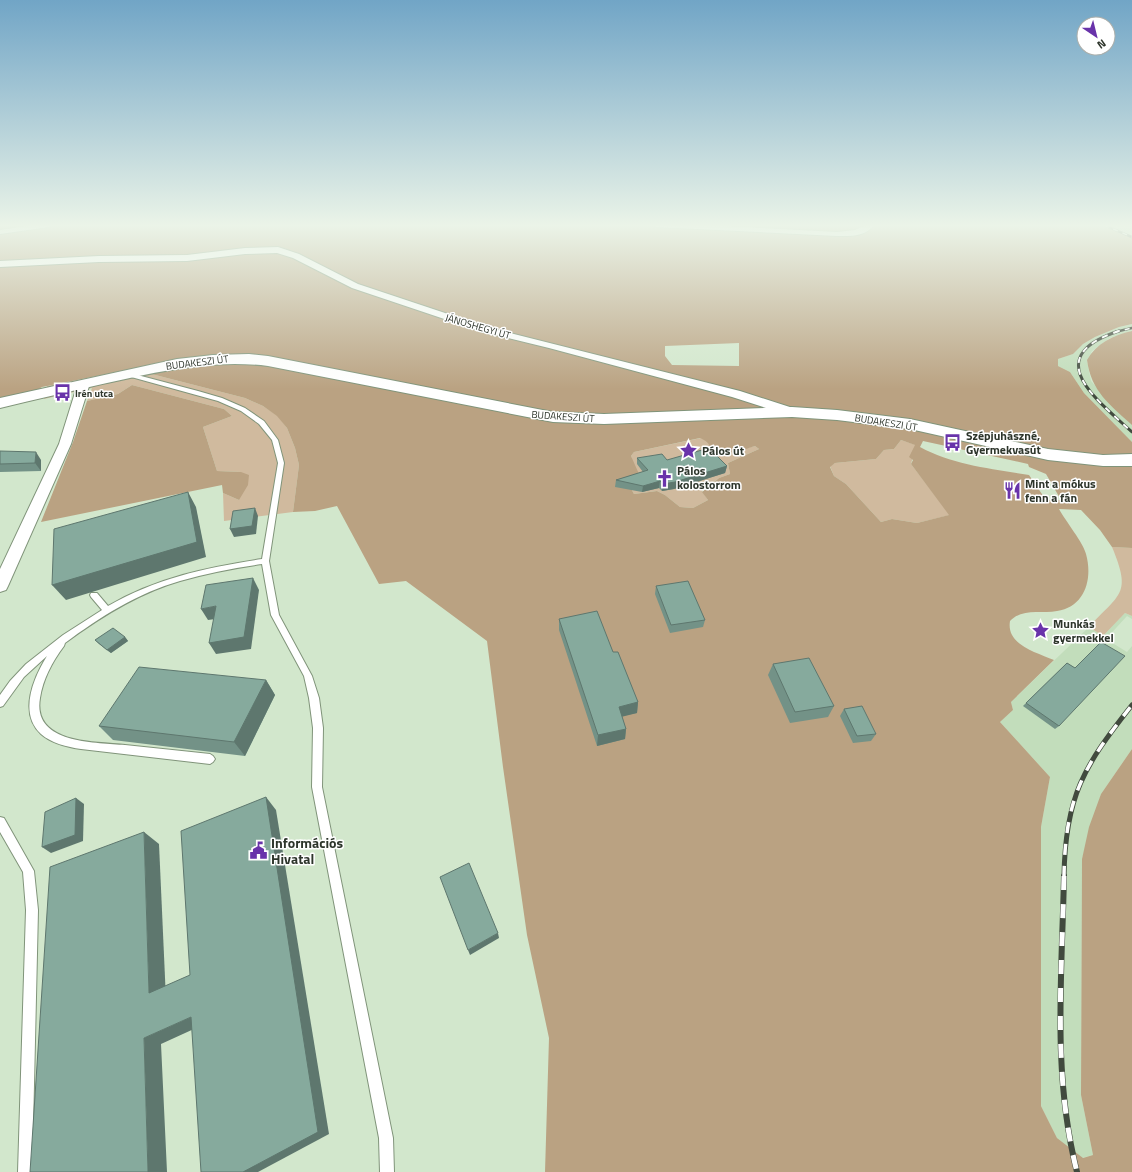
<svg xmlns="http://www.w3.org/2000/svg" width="1132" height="1172" font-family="'Titillium Web',sans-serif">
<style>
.built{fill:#c2ddbb}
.green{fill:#d0ba9e}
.forest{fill:#baa282;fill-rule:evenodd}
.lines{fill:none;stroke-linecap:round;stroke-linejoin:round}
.service-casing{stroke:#80947a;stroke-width:2}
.minor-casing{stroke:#80947a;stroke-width:2}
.secondary-casing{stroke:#80947a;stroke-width:2}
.service{fill:#fff;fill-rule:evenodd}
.minor{fill:#fff;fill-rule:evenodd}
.secondary{fill:#fff;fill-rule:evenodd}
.rail-far3-casing{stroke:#414a3e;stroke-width:2.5}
.rail-far2-casing{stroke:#414a3e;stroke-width:3}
.rail-far1-casing{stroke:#414a3e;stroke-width:5}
.rail-casing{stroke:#414a3e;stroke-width:6}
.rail-far3{stroke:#fff;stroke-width:1.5;stroke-dasharray:5;stroke-linecap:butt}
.rail-far2{stroke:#fff;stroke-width:2;stroke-dasharray:6;stroke-linecap:butt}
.rail-far1{stroke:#fff;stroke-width:3.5;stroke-dasharray:11;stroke-linecap:butt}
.rail{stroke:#fff;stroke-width:5;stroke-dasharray:14;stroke-linecap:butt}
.wall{fill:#739287}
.shaded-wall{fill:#5e776e}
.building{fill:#86aa9d;stroke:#5e776e}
.labels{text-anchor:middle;stroke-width:3;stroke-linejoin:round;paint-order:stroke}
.far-street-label{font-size:10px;fill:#2d352b;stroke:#fff}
.far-poi-label{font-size:10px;font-weight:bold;fill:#2d352b;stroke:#fff;text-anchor:start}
.poi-label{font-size:12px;font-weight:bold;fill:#2d352b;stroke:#fff;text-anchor:start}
.near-poi-label{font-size:14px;font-weight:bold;fill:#2d352b;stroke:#fff;text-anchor:start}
</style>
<rect width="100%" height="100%" fill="#d2e7cc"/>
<g class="built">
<path d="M1132,324V331L1110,338L1092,351L1087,361L1091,381L1118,412L1132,425V442L1084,393L1070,372L1058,366V359L1073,354L1083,344L1095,337L1119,327Z"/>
<path d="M1125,613L1132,616V619L1127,616L1106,639L1127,652L1132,646V749L1101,794L1082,859L1081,1095L1093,1155L1082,1158L1057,1138L1041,1106V827L1050,777L1000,722L1013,710L1011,702L1089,627L1103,636Z"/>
</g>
<g class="green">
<path d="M132,369L245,398L263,406L278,416L287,428L295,448L299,465L293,512L224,521L223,493L239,500L241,472L217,471L203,427L232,416L224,409L132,385L118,394L87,401L92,388L44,399L47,386Z"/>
<path d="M701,438L710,443L713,451L743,449L755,446L759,449L728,463L730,474L719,478L702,491L708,500L693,508L680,507L665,495L657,491L634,494L628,483L633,463L631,456L634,452Z"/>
<path d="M901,440L916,445L911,464L950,515L917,523L892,519L881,522L846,484L834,476L830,466L835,463L876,459L884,450L894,449Z"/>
<path d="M1112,547L1132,548V616L1125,613L1103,636L1089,627C1120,593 1132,595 1112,547Z"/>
</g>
<g class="forest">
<path d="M0,225H1101L1132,238V324L1119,327L1095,337L1083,344L1073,354L1058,359V366L1070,372L1084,393L1132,442V548L1112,547L1100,530L1081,510L1059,509C1065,520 1084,544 1086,554C1093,579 1085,607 1057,611C1041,614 1022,608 1010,621C1006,645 1036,652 1054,660L1011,702L1013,710L1000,722L1050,777L1041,827V1106L1057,1138L1083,1158L1093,1155L1081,1095L1082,859L1089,827L1101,794L1132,749V1172H545L549,1038L527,935L503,767L487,641L406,581L379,584L337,506L315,511L293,512L299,465L295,448L287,428L277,416L263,406L245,398L132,369L42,387L34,392L0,399ZM739,343V366L672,365L665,356V346ZM700,438C712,444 707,444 713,451C722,461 744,449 755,446L759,449L728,463L730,474L719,478L702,492L708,500L693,508L680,507L665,495L657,491L634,494L628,483L639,474L631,456L634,452ZM901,440L915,445L909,457L913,460L911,464L949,515L917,523L892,519L881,522L846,484L834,476L830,467L835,463L876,459L884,450L894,449ZM923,441L1028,464L1029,467L1046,474L1061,500H1046L1029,475C993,469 953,465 920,447Z"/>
<path d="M1132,331V425C1110,405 1091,391 1087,360C1096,344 1113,335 1132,331Z"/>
<path d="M132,385L224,409L232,416L203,427L217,471L241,472L249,475L248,485L239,500L223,493L222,485L41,522L73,442L87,401L118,394Z"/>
</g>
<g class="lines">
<defs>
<g id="service">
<path d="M126,372L198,391L222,398L245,408L264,421L278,440L284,463L269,561L279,615L312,676L319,698L323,728L322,787L393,1138L394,1172H380L379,1138L312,787L313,728L309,698L304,676L271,615L262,564C234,568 207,573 180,581C138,593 100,617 65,643L64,646C52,662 43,679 40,698C32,744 95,742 125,745C153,748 182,751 210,754L213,756L215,759L213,762L210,764L81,749C67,747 51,743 41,734C18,713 34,677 47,656L24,677L3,706L0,707V695L10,681L26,664L63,635L102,610L91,597L90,595L91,593H97L108,606C156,578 208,567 262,559L278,463L272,440L259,424L241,411L218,401L124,375L123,374Z"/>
<path d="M0,817L4,818L34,871L38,910L32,1172H18L26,910L23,872L0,832Z"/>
</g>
<g id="minor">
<path d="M32,225H53L49,227L0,234V230Z"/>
<path d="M652,225H706L837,232L855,230L866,225H874C865,237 851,236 837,236L656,227Z"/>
<path d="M278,247L299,254L358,284L490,328L740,391L796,409L798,412L796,415H788L732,397L549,348L483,332L352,288L293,258L277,253L245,254L187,261L99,262L0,267V261L99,256L187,255L245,248Z"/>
<path d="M84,380L90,383L71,444L8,586L6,590L0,592V569L59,444L78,383Z"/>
</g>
<path id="secondary" d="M249,354L268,356L553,412L604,414L792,407L837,410L910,419L1048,449L1103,455L1132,454V466H1103L1048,460L910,429L837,420L792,417L604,424L553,422L268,366C213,359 161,371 107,383C72,391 36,399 0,408V398L177,359L213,355Z"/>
</defs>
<use href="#service" class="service-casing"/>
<use href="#minor" class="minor-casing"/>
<use href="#secondary" class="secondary-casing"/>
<use href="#service" class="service"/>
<use href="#minor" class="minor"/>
<use href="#secondary" class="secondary"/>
<defs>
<g id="rail-far3">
<path d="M1104,225L1132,237"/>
<path d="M1115,332L1132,328"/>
</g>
<path id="rail-far2" d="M1119,331C1039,357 1096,399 1132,432"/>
<path id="rail-far1" d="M1064,877C1065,796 1084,766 1132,705"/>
<path id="rail" d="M1064,876C1062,976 1052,1073 1077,1172"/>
</defs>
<use href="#rail-far3" class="rail-far3-casing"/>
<use href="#rail-far2" class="rail-far2-casing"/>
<use href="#rail-far1" class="rail-far1-casing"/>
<use href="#rail" class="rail-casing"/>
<use href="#rail-far3" class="rail-far3"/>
<use href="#rail-far2" class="rail-far2"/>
<use href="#rail-far1" class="rail-far1"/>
<use href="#rail" class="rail"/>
</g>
<g class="wall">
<path d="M0,451L41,460V471L0,472Z"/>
<path d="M637,458L667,460L727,466L725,473L674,489L662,491L659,488L642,492L615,487L616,480L643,472L637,464Z"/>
<path d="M656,586L705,620L703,627L670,633L655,594Z"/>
<path d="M559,619L613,652L638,702L637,713L622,716L626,729L625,739L597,746L559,630Z"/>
<path d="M125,637L128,641L111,653L99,644L95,640Z"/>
<path d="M1067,663L1075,668L1059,726L1055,729L1023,706Z"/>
<path d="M773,664L834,706L828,717L790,723L768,675Z"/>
<path d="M266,680L275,695L245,756L113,740L99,726Z"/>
<path d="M844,709L876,734L871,741L853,743L840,716Z"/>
</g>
<g class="shaded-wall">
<path d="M36,452L41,460V471L35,463Z"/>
<path d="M727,466L725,473L674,489L662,491L663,484Z"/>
<path d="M660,481L659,488L642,492L643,486Z"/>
<path d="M188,492L196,507L206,557L66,600L52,585Z"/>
<path d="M255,508L258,516L256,534L234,537L230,529Z"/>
<path d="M253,578L259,590L251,649L216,654L209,643Z"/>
<path d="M216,606L223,618L208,620L201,609Z"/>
<path d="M125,637L128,641L111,653L107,650Z"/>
<path d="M266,680L275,695L245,756L234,742Z"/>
<path d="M638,702L637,713L617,718L619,707Z"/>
<path d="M626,729L625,739L597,746L598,735Z"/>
<path d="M266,797L276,810L329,1134L258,1172H243Z"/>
<path d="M76,798L84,804L83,841L51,853L42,847Z"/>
<path d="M144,832L159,844L166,1000L149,993Z"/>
<path d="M498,933L499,938L470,955L468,950Z"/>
<path d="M191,1017L207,1023L161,1044L167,1172H148L144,1038Z"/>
</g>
<g class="building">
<path d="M709,448L727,466L675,482L663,484L660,481L643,486L616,480L648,470L637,458L662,454L667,460Z"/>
<path d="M0,451L36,452L35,463L0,464Z"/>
<path d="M188,492L197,542L52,585L54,529Z"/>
<path d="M255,508L252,526L230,529L233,511Z"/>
<path d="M253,578L244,637L209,643L216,606L201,609L206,585Z"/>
<path d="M688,581L705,620L671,625L656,586Z"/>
<path d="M597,611L613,652H618L638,702L619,707L626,729L598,735L559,619Z"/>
<path d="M113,628L125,637L107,650L95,640Z"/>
<path d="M1101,642L1125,656L1059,726L1026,703L1067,663L1075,668Z"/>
<path d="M809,658L834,706L795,712L773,664Z"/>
<path d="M139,667L266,680L234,742L99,726Z"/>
<path d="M862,706L876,734L857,736L844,709Z"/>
<path d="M266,797L318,1132L243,1172H201L191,1017L144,1038L148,1172H30L50,867L144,832L149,993L190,975L181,831Z"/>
<path d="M76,798L75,835L42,847L45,812Z"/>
<path d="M469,863L498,933L468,950L440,877Z"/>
</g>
<linearGradient id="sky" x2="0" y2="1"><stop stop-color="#71a5c6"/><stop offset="0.58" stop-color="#ebf4e8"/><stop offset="1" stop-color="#ebf4e8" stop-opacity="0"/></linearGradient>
<rect width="1132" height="389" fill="url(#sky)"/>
<defs>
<symbol id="bus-bare" viewBox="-9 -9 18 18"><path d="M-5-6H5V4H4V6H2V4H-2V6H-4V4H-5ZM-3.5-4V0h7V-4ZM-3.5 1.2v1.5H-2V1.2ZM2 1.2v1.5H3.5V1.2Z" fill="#6933aa" stroke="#fff" stroke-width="2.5" paint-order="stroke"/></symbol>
<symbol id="sight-bare" viewBox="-9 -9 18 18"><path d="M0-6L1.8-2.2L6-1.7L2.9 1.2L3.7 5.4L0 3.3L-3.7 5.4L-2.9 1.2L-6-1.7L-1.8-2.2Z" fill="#6933aa" stroke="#fff" stroke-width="2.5" paint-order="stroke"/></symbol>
<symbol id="church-bare" viewBox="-9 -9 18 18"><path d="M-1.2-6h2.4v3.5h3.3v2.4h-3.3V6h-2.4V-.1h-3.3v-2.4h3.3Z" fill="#6933aa" stroke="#fff" stroke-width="2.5" paint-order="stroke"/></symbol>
<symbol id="restaurant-bare" viewBox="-9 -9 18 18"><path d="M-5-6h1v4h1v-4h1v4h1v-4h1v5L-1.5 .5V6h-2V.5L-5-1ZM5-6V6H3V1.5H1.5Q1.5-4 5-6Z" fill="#6933aa" stroke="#fff" stroke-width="2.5" paint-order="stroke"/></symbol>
<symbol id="civic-bare" viewBox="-9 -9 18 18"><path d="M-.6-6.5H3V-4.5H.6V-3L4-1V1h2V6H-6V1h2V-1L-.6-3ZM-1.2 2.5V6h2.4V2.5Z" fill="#6933aa" stroke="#fff" stroke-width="2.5" paint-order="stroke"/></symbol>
</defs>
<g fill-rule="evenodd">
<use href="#bus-bare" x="50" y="380" width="25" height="25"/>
<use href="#bus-bare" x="940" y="430" width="25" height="25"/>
<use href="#sight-bare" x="676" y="438" width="25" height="25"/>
<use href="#church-bare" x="652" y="466" width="25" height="25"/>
<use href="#restaurant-bare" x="1000" y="478" width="25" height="25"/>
<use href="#sight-bare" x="1028" y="618" width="25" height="25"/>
<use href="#civic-bare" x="246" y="838" width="25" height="25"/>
</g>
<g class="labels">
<g class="far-street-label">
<text transform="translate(478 326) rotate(16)" y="4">JÁNOSHEGYI ÚT</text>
<text transform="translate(197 362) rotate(-7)" y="4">BUDAKESZI ÚT</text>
<text transform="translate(563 416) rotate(4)" y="4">BUDAKESZI ÚT</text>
<text transform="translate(886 422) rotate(9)" y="4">BUDAKESZI ÚT</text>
</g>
<g class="far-poi-label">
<text x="75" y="397">Irén utca</text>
</g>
<g class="poi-label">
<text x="966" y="440">Szépjuhászné,<tspan x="966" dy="14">Gyermekvasút</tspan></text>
<text x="702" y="455">Pálos út</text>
<text x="677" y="475">Pálos<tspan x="677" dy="14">kolostorrom</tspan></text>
<text x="1025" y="488">Mint a mókus<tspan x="1025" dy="14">fenn a fán</tspan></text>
<text x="1053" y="628">Munkás<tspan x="1053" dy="14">gyermekkel</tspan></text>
</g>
<g class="near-poi-label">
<text x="271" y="848">Információs<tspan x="271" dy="16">Hivatal</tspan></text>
</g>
</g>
<g transform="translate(1096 36) rotate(145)"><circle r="19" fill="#ffffff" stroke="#abaeaa"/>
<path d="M0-3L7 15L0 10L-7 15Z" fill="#6933aa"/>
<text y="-6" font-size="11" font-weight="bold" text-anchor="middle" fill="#2d352b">N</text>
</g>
</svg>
